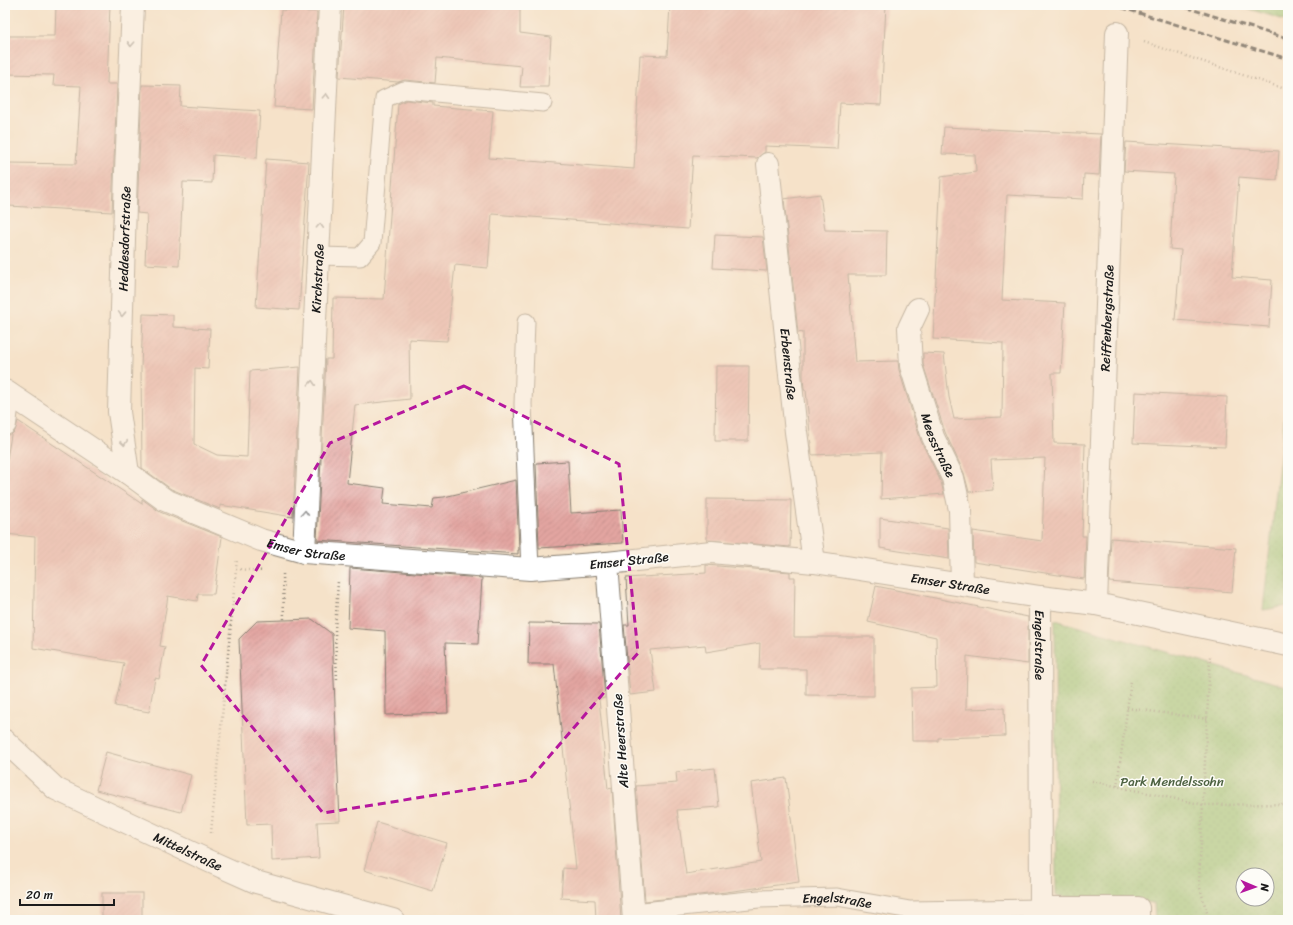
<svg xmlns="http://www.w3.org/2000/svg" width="1293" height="925" font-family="Sriracha,sans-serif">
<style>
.park{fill:url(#park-dots);stroke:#58724a;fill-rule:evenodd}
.building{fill:url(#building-hatch)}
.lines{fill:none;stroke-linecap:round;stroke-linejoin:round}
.service-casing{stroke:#887f72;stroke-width:19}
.minor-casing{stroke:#887f72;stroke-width:24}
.tertiary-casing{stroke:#887f72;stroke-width:24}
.path{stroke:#887f72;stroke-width:2.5;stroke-dasharray:1 3;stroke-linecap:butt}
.service{stroke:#fff;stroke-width:17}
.minor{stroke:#fff;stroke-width:22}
.tertiary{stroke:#fff;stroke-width:22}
.rail{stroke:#1c1c1c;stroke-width:3;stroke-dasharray:6 3;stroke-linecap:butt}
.oneway{stroke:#999}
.marked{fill:none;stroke:#b5179e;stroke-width:3;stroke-dasharray:8 5;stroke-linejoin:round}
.labels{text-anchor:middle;stroke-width:3;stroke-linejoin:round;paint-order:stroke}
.street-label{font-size:13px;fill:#1c1c1c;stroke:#fdfcf7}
.park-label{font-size:13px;fill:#4c6141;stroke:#fdfcf7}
</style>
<defs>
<pattern id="park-dots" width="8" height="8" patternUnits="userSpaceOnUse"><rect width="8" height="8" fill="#93c879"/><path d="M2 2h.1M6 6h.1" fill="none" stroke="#7eab68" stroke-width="1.8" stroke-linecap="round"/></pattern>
<pattern id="building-hatch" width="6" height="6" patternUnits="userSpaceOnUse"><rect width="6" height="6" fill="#e3a5a1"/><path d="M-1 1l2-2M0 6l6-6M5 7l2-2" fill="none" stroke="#c28d8a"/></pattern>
</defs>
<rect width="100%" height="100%" fill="#fdfcf7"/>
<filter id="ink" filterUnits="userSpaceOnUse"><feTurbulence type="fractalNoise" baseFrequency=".025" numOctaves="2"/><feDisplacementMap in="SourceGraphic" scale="8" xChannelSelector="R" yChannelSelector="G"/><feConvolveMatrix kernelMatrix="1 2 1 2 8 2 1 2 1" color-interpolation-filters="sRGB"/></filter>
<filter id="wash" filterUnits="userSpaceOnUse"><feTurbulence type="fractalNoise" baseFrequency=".012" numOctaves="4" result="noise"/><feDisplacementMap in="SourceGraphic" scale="16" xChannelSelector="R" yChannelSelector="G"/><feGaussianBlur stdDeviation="0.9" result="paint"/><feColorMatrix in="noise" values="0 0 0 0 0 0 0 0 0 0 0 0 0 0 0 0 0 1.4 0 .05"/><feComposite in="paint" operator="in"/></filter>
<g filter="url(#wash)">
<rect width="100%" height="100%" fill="#f5e2c9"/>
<g class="park">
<path d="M1236,5H1288V21Z"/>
<path d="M1288,384V606L1263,610Z"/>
<path d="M1055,620L1288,687V920H1155L1154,903L1056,896ZM1243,875H1267V899H1243Z"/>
</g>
<g id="blocks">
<g class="building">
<path d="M56,5H110L107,84H117L112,212L9,206V163L76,164L81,86L53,85L54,75L5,74V36H55Z"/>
<path d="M344,5H520V33L551,37L548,87H520L522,66L437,58L435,83L405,80L398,82L339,77Z"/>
<path d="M670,5H886L881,105L840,103L837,149L765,146V152L757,158L693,155L688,229L492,214L488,268L455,265L447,341L409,339L410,399L355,405L347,483L385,488L383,504L432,508L434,498L444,497L516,480L519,550H518V554L317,540L326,359H332L333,298L384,299L398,104L406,100L433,103V106L493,111L489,158L634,169L640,55L667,56Z"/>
<path d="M281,10L317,12L312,109L274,107Z"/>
<path d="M142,85L181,86L180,106L260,111L257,158L213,155L212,183L183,182L179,266L145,264L147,214L137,213Z"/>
<path d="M944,127L1101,134L1099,175L1084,174L1083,199L1007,195L1002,300L1065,303L1061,373H1052L1054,443L1085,444L1082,536H1086L1084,579L974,562L973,531L1042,541L1045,458L991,460L993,490L969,492L964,473L945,432L923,364V353L944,354L949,397L954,419L1002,417L1003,343L933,339L941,177L976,172L975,155L942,154Z"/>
<path d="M1126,142L1279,151L1277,180L1239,177L1232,277L1272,280L1269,327L1175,320L1181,250L1170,249L1174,174L1124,171Z"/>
<path d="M266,159L309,162L299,310L256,307Z"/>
<path d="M820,194L825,230L887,231L886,275H848L855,362L898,361L899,370L921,441L941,482L944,494L881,499L882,452L812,455L806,390H804L803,377V332L798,333L784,199Z"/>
<path d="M715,235L763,237L767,271L713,268Z"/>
<path d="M143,314L173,315V327L210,329L208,369L195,368L194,444L217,455L247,457L250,371L300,367L293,517L220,505V509L171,489L142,468L141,368Z"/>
<path d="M716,366H749L748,441H715Z"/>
<path d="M1135,392L1227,397L1225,447L1133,443Z"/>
<path d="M18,421L142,504V499L160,512L222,537L214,594H198L197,601L168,596L160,646L165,647L159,679L155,678L149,712L115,706L124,663L33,648L35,537L5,534V471L11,435L15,431Z"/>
<path d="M568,461L571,513L621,510L623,543L539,548L536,463Z"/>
<path d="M707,499L791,500L790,547L707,540Z"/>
<path d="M880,518L948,528L949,559L880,548Z"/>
<path d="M1111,538L1236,548L1232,592L1109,582Z"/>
<path d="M706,565L790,572V577H795L794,637H874V696L806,695V669H759L760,643L706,652L705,645L650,650L656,692L630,695L624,625H629L626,578L706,573Z"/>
<path d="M350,568L482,578L478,644L445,643L448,713L386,715L385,631L348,628Z"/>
<path d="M876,586L1028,617V664L967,656L966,709L1004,708L1005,736L938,738V741H912L911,688L937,687L936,637L868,622Z"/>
<path d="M312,619L332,634L340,821L317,822L319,858L272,861L271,824L247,825L239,639L257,621Z"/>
<path d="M529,623L599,624L605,698L599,699L608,789L612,788L621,920H596L595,900L561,898L563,868L576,869L554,664H528Z"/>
<path d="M106,752L191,775L181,812L96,790Z"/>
<path d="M715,768L719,807L677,810L686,874L761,862L751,783L786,778L799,882L726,892L645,901L636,786L677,783L676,772Z"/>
<path d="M377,822L447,843L433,891L364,870Z"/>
<rect x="102" y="893" width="40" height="27"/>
</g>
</g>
</g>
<g filter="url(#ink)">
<use href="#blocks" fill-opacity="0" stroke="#887f72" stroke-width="1"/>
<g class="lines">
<defs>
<g id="service">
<path d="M318,256L360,257L372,243L384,99L404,90L543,103"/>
<path d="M526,322L523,404L530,569"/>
<path id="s1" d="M633,912L759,899L837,897L910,910L1041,908"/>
</g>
<g id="minor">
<path id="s2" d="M768,164L796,432L814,562"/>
<path id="s3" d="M918,309L909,328L911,366L933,437L953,478L960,510L962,584"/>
<path id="s4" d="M5,391L128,473L165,500L261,540L304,552L530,569L607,563"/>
<path d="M5,424L9,394"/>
<path id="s5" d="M128,473L119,412L126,171L133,5"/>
<path id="s6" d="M304,552L330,5"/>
<path id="s7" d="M1040,597L1041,908H1138V920"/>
<path id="s8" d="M1096,604L1117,33"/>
<path id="s9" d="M5,741L56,789L209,861L256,882L393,920"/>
</g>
<g id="tertiary">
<path id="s10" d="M634,920L607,563L712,552L814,562L1040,597L1096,604L1288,645"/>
</g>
</defs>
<use href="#service" class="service-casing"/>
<use href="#minor" class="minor-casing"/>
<use href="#tertiary" class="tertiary-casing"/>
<g class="path">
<path d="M1144,42L1288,90"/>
<path d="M236,569L263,571"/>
<path d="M283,574L284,620"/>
<path d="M337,679L335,632L338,581"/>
<path d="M1127,708L1208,719"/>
<path d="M1092,781L1204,805L1288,804"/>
<path d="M1117,786L1131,680"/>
<path d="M211,833L237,559"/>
<path d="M1209,920L1199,884L1210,656"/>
</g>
<use href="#service" class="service"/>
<use href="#minor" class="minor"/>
<use href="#tertiary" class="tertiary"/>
<g class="rail">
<path d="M1113,5L1288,59"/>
<path d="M1178,5L1288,39"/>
</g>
</g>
<defs><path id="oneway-chevron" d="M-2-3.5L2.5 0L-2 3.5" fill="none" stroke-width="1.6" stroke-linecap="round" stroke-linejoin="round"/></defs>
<g class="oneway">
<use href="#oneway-chevron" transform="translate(131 44) rotate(93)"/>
<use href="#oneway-chevron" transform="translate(326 96) rotate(-87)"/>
<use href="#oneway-chevron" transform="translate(320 226) rotate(-87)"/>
<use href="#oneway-chevron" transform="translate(122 314) rotate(92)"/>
<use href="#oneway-chevron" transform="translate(312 383) rotate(-87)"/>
<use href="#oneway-chevron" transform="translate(124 443) rotate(82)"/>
<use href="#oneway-chevron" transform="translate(305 513) rotate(-87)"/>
</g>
</g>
<path d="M0 0H1293V925H0ZM464,386L619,464L638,653L529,780L323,813L201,665L330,443Z" fill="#f5e2c9" fill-opacity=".55" fill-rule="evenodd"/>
<path class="marked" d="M464,386L619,464L638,653L529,780L323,813L201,665L330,443Z"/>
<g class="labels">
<g class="street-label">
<text dy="5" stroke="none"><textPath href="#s5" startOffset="235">Heddesdorfstraße</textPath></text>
<text dy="5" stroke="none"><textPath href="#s6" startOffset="274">Kirchstraße</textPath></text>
<text dy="5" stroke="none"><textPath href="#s8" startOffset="286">Reiffenbergstraße</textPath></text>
<text dy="5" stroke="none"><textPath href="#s2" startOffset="201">Erbenstraße</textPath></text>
<text dy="5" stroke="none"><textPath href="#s3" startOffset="143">Meesstraße</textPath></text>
<text dy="5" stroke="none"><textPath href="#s4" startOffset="344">Emser Straße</textPath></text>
<text transform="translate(629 560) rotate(-6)" y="5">Emser Straße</text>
<text dy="5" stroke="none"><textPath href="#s10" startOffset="704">Emser Straße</textPath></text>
<text dy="5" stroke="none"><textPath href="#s7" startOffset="48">Engelstraße</textPath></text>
<text transform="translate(620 741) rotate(-94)" y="5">Alte Heerstraße</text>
<text dy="5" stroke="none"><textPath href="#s9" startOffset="216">Mittelstraße</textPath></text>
<text dy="5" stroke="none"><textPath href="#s1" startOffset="205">Engelstraße</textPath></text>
</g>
<g class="park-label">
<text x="1172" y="786">Park Mendelssohn</text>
</g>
</g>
<rect width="1293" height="925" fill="none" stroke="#fdfcf7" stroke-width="20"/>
<g transform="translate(1255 887) rotate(92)"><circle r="19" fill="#fdfcf7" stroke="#a3a29f"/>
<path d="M0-3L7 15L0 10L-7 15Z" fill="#b5179e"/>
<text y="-6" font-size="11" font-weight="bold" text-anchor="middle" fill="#1c1c1c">N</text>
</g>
<path d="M20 899v6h94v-6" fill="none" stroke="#1c1c1c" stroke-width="2"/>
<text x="26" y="899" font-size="12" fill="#1c1c1c" stroke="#fdfcf7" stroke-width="3" paint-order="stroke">20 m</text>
</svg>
